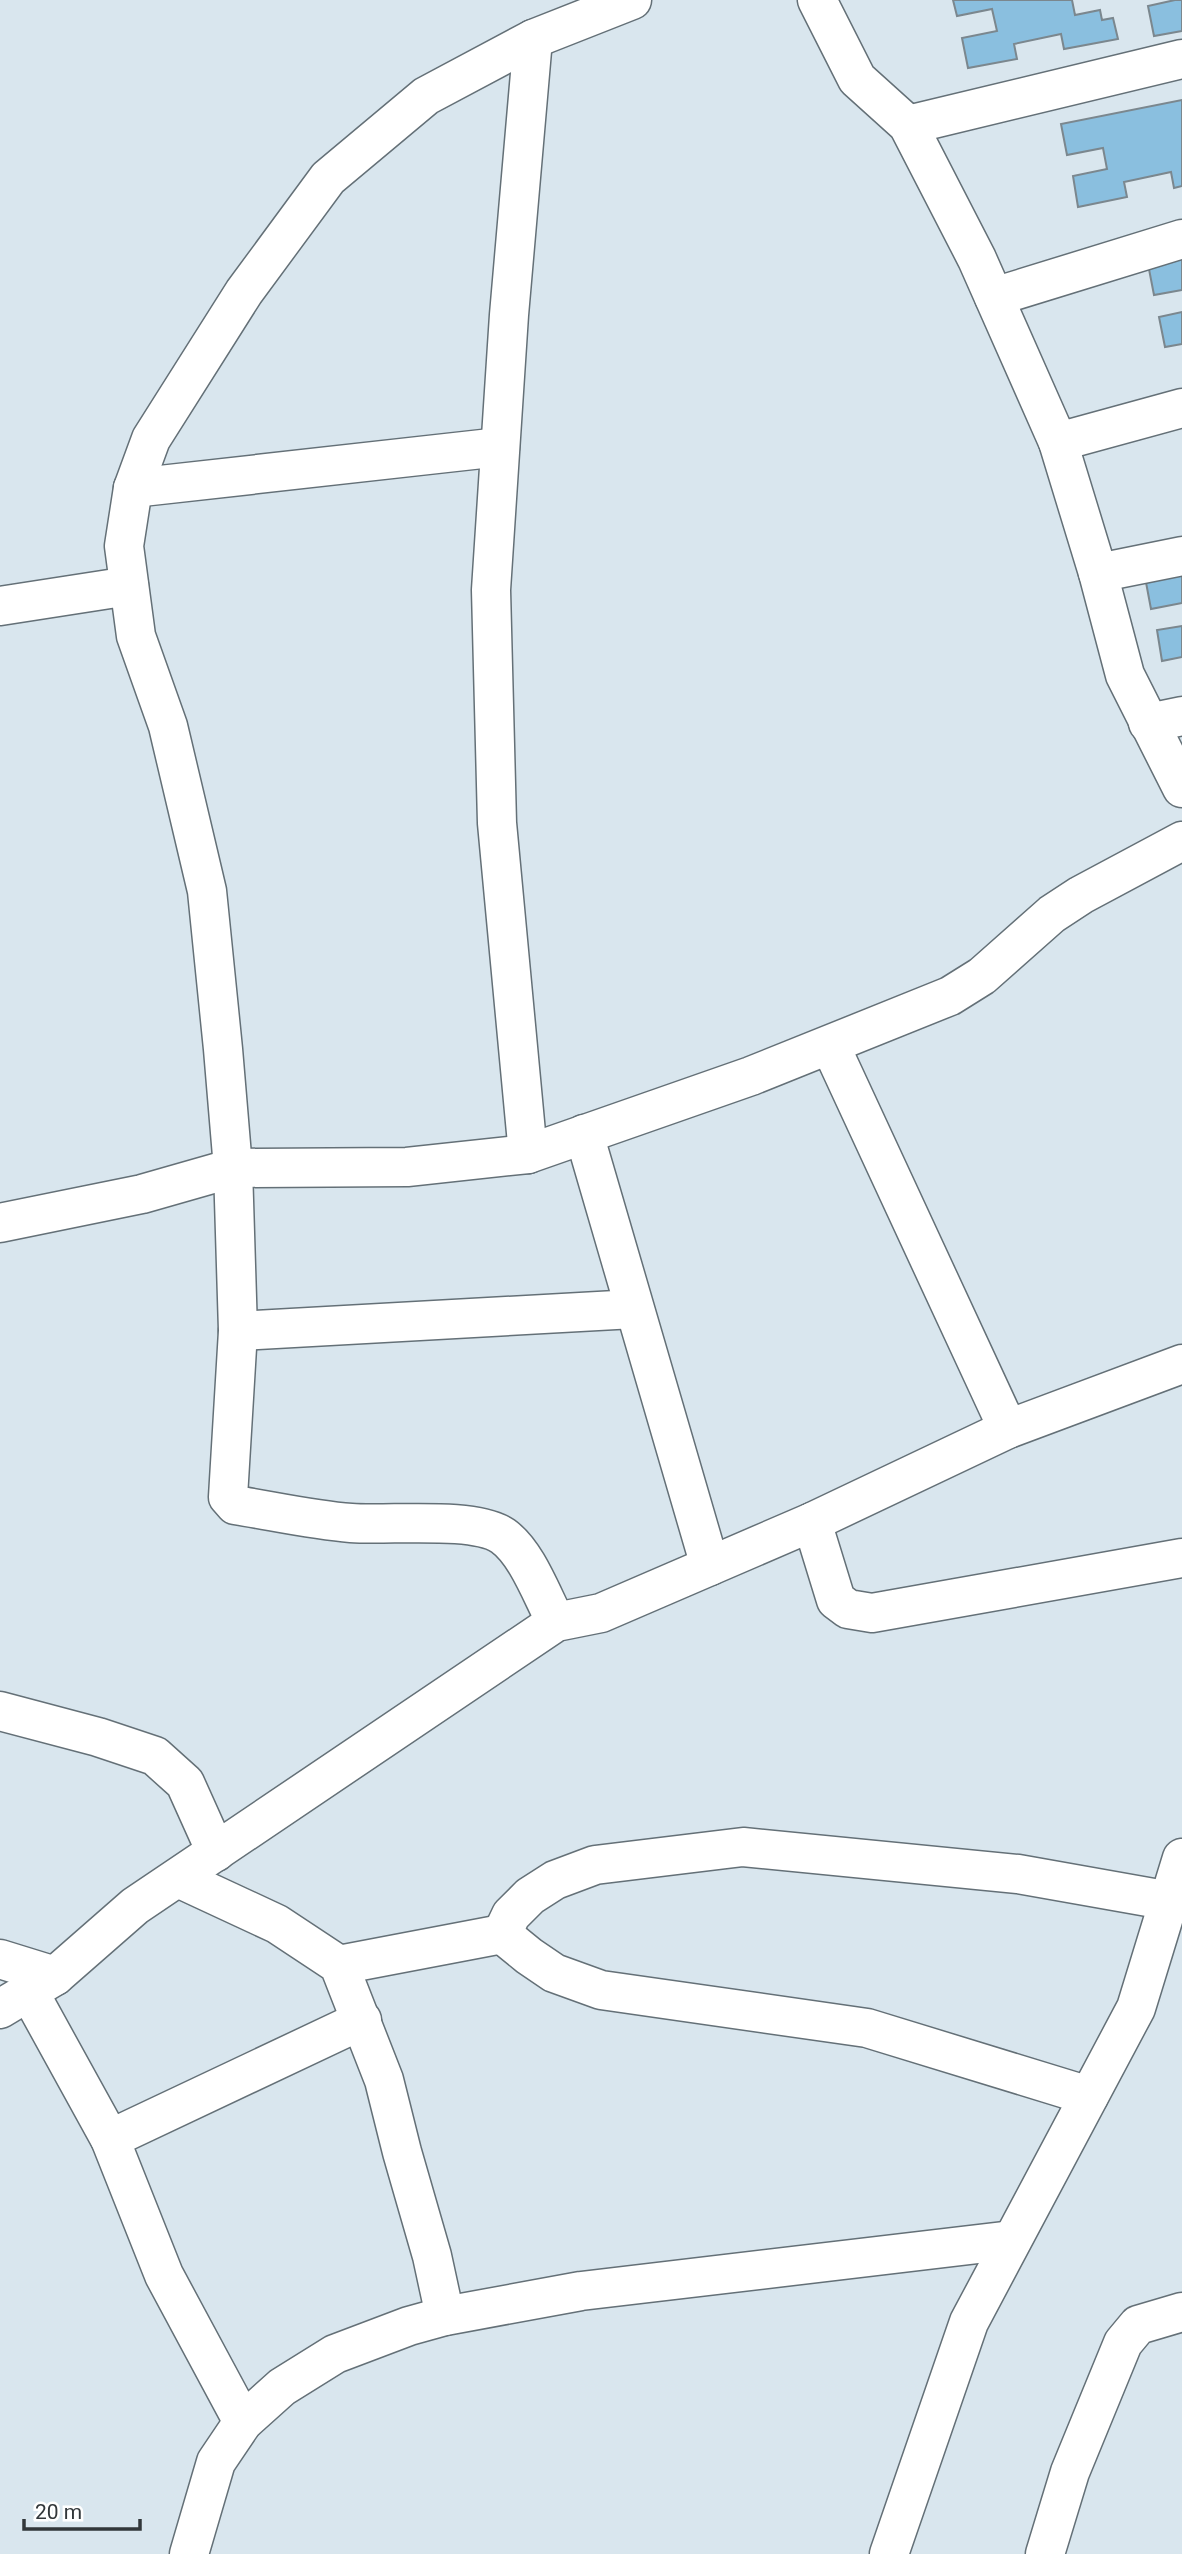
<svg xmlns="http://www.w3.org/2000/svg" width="1182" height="2554" font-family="Roboto,sans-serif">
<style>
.building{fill:#8abfdf;stroke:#7b878e;stroke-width:2}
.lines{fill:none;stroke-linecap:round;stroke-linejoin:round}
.minor-casing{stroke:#647077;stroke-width:41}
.minor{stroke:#fff;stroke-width:38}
</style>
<rect width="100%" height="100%" fill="#d9e6ee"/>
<g class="building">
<path d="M953,0H1072L1075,15L1100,10L1102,20L1113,18L1118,39L1064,49L1061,34L1014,44L1017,59L968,68L962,38L997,31L992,9L957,16Z"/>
<path d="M1175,0H1182V31L1154,36L1148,6Z"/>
<path d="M1182,100V186L1174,188L1171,172L1124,182L1127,197L1078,207L1073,176L1107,169L1103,148L1067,155L1061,124Z"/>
<path d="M1182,257V290L1154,295L1148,264Z"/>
<path d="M1182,312V344L1165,347L1159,317Z"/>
<path d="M1182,571V603L1151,609L1145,577Z"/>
<path d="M1182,626V657L1162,661L1157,630Z"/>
</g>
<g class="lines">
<defs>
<g id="minor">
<path d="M817,0L857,79L908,125L977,259L1058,442L1098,573L1125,675L1182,788"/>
<path d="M908,125L1182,59"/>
<path d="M994,297L1182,239"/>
<path d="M1058,442L1182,408"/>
<path d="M133,488L500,447"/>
<path d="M1098,573L1182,556"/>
<path d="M0,606L129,586"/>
<path d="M1148,723L1182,716"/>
<path d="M830,1045L1008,1429"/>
<path d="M584,1134L710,1566"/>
<path d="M528,1154L497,823L491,590L509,315L533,39"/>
<path d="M0,1223L142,1194L233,1168L407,1167L528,1154L751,1076L950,996L982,976L1052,914L1081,895L1182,841"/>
<path d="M238,1331L634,1309"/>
<path d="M812,1522L836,1600L848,1609L872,1613L1182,1558"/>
<path d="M556,1622C542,1596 527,1553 503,1536C474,1516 389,1526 351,1523C312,1520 273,1511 235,1505L228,1497L238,1331L233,1168L223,1049L207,891L168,726L136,636L124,546L133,488L151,439L244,292L328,178L426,96L533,39L632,0"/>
<path d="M0,1711L98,1737L155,1756L185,1783L216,1852"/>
<path d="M178,1878L277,1924L339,1965L384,2080L402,2152L432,2256L445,2316"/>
<path d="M502,1934L511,1915L530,1896L555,1880L595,1865L743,1847L1018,1874L1182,1903"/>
<path d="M502,1934L529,1956L554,1973L601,1990L867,2028L1089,2096"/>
<path d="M0,1959L55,1976"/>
<path d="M339,1965L502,1934"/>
<path d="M29,1992L110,2139L164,2275L243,2422"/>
<path d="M0,2009L55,1976L135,1906L556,1622L601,1613L812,1522L1008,1429L1182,1364"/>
<path d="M110,2139L362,2020"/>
<path d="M189,2554L216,2462L243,2422L282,2387L335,2354L409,2326L445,2316L581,2291L1012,2240"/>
<path d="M889,2554L969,2322L1136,2008L1182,1858"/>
<path d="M1045,2554L1070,2472L1123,2343L1138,2325L1182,2312"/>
</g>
</defs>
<use href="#minor" class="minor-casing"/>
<use href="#minor" class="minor"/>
</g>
<path d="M24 2519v10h116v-10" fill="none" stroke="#32373a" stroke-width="3.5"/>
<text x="35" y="2519" font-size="21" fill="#32373a" stroke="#ffffff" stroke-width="5" paint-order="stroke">20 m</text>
</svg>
